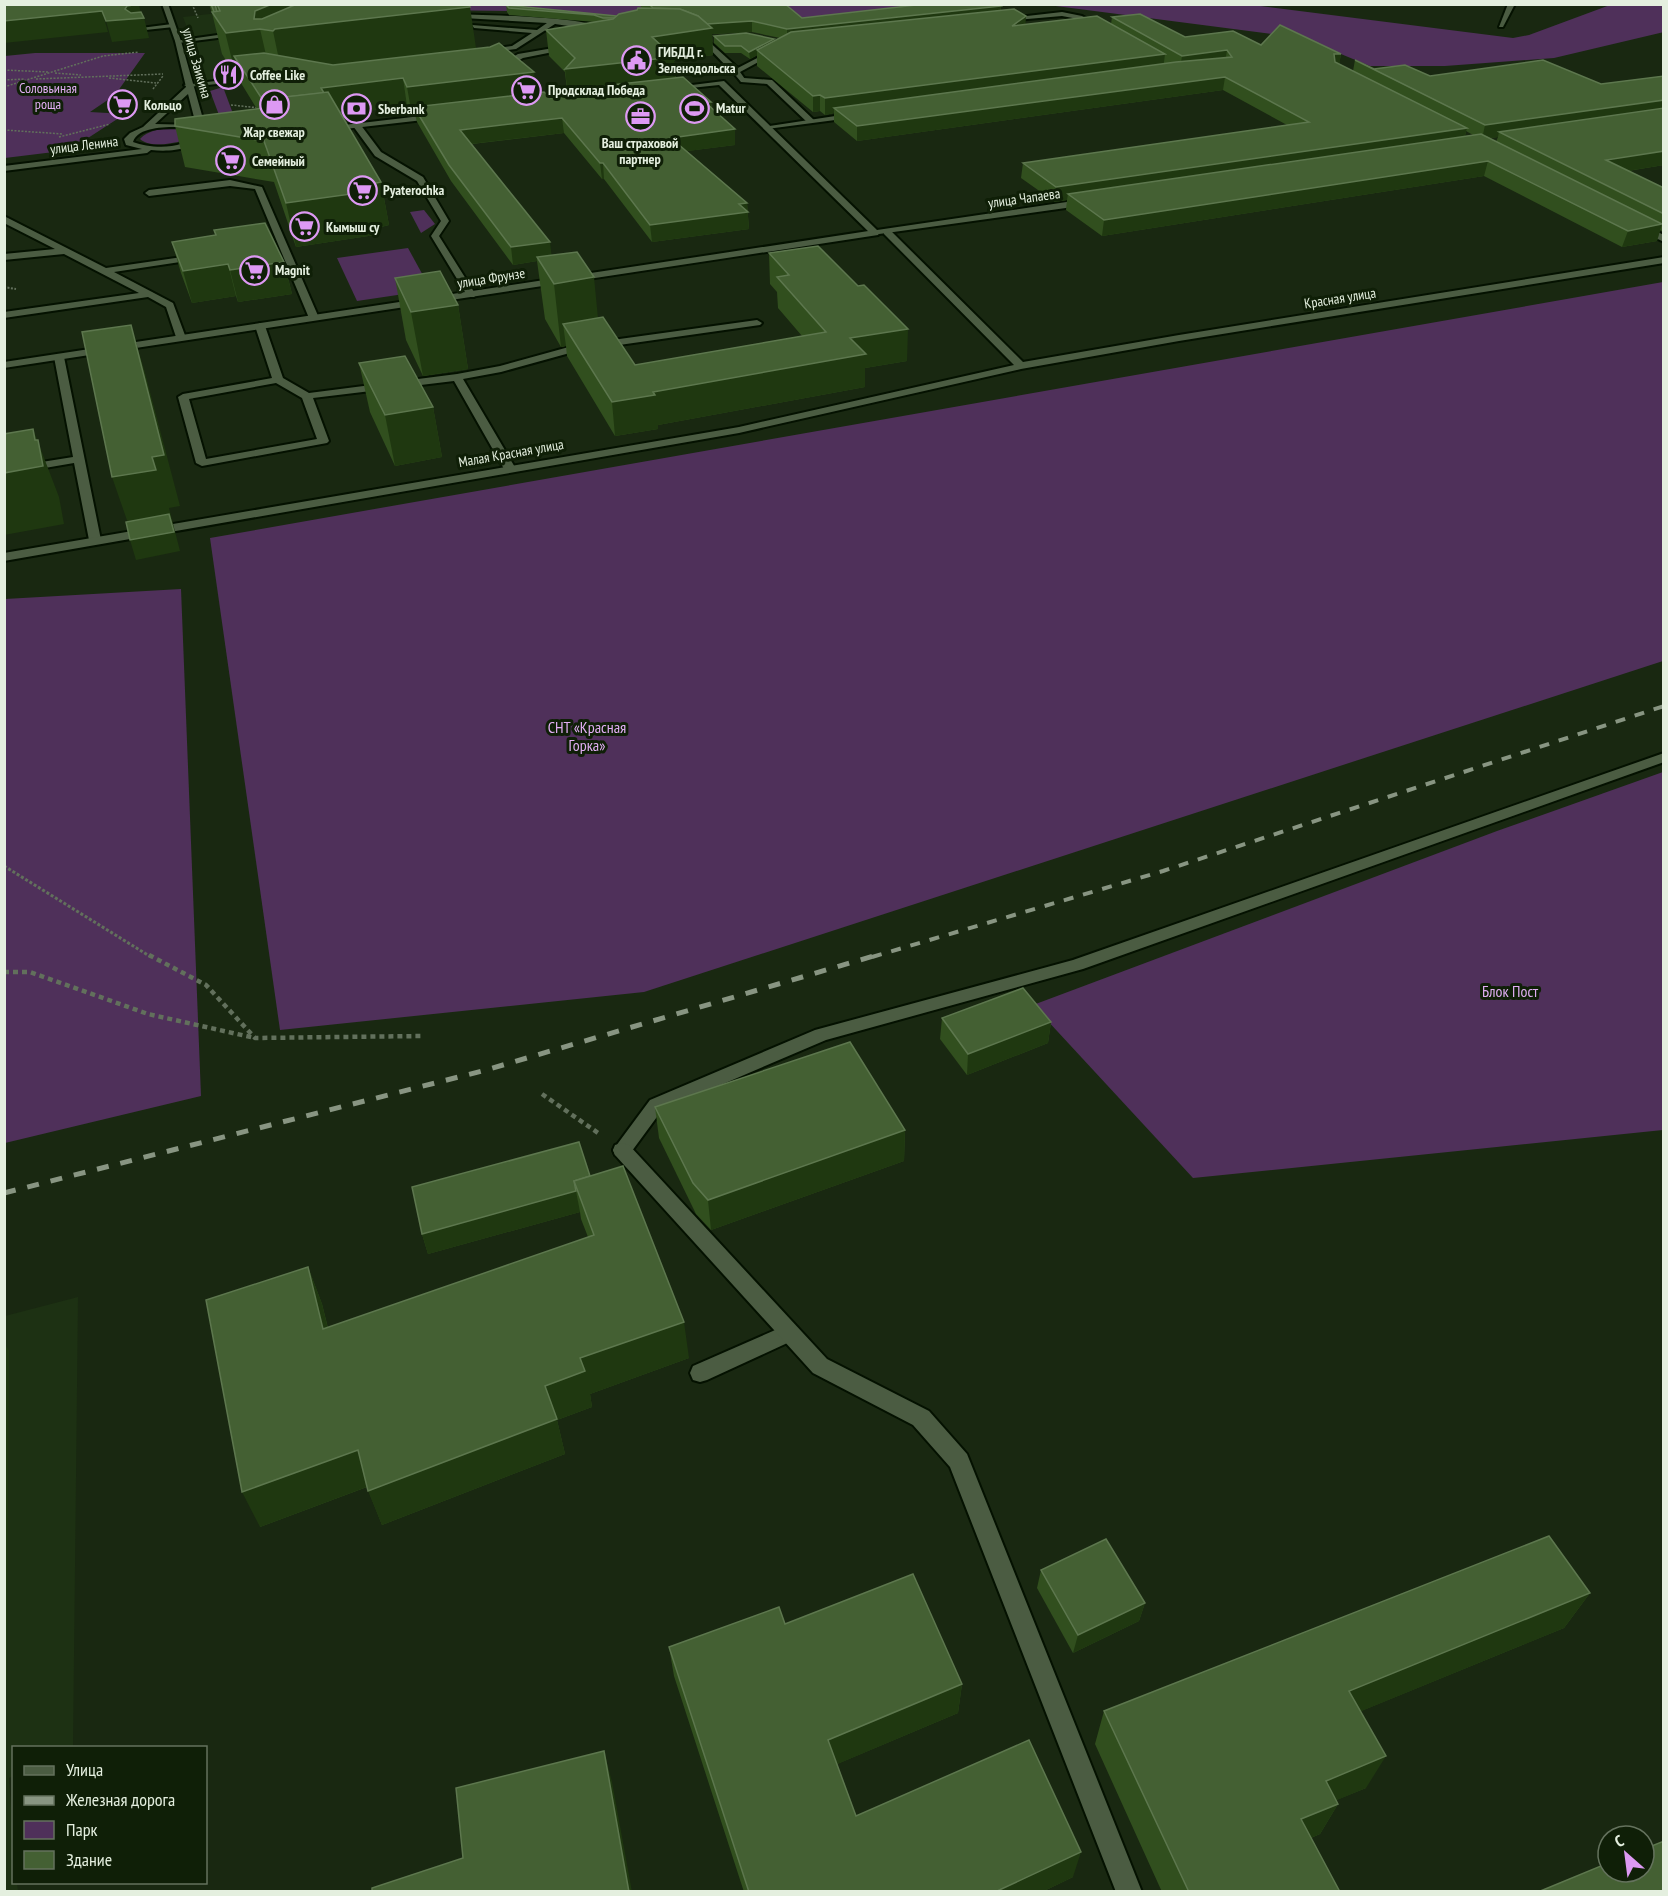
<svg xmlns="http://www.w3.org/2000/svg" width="1668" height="1896" font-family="'PT Sans Narrow',sans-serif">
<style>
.built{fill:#1d3113}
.green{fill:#4f305a}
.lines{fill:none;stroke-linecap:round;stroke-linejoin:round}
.service-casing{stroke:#041100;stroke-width:4}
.minor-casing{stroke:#041100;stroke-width:4}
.tertiary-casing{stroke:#041100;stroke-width:4}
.secondary-casing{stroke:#041100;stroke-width:4}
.path-far3{stroke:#62705c;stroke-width:1.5;stroke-dasharray:2 1.5;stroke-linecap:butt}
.path-far2{stroke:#62705c;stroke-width:2;stroke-dasharray:2 1.5;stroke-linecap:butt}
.path-far1{stroke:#62705c;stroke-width:3;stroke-dasharray:3 2;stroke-linecap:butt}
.path{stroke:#62705c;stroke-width:4.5;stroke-dasharray:5 4;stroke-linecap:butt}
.service{fill:#4b5c42;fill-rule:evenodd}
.minor{fill:#4b5c42;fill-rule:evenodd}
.tertiary{fill:#4b5c42;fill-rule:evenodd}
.secondary{fill:#4b5c42;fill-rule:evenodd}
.rail-far1{stroke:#889582;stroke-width:4;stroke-dasharray:10 10;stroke-linecap:butt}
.rail{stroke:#889582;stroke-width:5;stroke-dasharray:12 12;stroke-linecap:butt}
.wall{fill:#314f1e;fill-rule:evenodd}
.shaded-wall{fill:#1f3810}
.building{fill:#446033;stroke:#5d774e;stroke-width:1.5}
.labels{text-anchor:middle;stroke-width:6;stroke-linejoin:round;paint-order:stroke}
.far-poi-label{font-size:14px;font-weight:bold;fill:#e4efdf;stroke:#0f1f07;text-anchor:start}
.far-street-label{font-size:14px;fill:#e4efdf;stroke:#0f1f07}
.far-park-label{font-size:14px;fill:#e3aff5;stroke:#0f1f07}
.park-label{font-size:16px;fill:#e3aff5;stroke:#0f1f07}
</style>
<rect width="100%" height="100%" fill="#192811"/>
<g class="built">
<path d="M290,5L262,80L209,87L183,17Z"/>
<path d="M78,1297L73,1747L14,1748L13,1776L9,1778L13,1836L14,1882L17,1883L18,1891L5,1892V1316Z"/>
</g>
<g class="green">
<path d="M1663,4L1664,32L1554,58L1445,66H1370L1302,38L1048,5H1253L1513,38L1529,35L1610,5Z"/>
<path d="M424,5H956L811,21L610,20L520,11L426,10Z"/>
<path d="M35,53H145L115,95L90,112L125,114L88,138L54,152L5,158V56Z"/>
<path d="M223,87L241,135L225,131L210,91Z"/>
<path d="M182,129V141C169,144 150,148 140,139C150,128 168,128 182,129Z"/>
<path d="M424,210L435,224L421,233L410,212Z"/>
<path d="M408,248L431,290L357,301L337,258Z"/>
<path d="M1663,282V661L644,992L280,1030L210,538Z"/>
<path d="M181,589L201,1096L5,1143V599Z"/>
<path d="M1663,772V1130L1193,1178L1033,1005L1497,831Z"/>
</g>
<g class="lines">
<defs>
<g id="service">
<path d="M449,14C478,15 586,16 605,29L602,31L555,24L516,49L485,53L483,50L512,46L532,33L474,28L472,25L537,30L547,23L447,17Z"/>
<path d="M172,24L174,27L136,31L133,29Z"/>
<path d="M701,38H705L739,69V73H733L701,40Z"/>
<path d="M571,45L573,48L523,58L501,70L494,68L518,54Z"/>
<path d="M262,75L265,79L188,87L184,85Z"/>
<path d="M744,78L772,80L815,121L808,123L767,84L741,82Z"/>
<path d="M354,124H360L381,152L423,177L449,221L439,236L476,295L474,297H468L431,236L441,221L417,181L375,156L353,126Z"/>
<path d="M230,180L262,187L319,318L317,320L309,318L255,189L230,186L149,196L145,193L149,190Z"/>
<path d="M4,216L106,268L203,254L205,256L200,259L114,272L173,303L186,338L177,340L166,307L148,297L4,318V312L139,293L64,254L4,260V254L55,249L4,223Z"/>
<path d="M757,320L762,323L760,325L577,351L501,372L463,379L516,469L510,472L504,469L454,381L313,398L329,441L327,443L202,466L196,463L178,397L183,394L272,378L255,326L260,323L265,326L283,378L309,393L457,374L500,366L576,345ZM276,383L302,398L317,439L206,459L189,399Z"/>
<path d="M59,354L64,357L101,540L95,544L89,540L74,463L4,475V468L73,457L54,357Z"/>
<path d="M1664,753V762L1083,969L826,1040L662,1110L629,1155L622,1157L615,1155L613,1150L650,1100L815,1030L1073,960Z"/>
<path d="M789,1324L796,1327L799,1333L796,1339L707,1380L700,1382L693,1380L690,1373L693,1366Z"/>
</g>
<g id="minor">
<path d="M1508,4H1515L1503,27H1499Z"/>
<path d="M1062,12L1082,16L1104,28L1099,29L1078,19L1062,16L1004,21L1001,19Z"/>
<path d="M239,32L241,35L178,43L175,41Z"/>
<path d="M773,50L779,51L740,72L747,82H741L732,71Z"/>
<path d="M855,113H858V117L767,129L763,127Z"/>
<path d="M1638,223L1664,235V242L1635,228V224Z"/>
<path d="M875,230L879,233L878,235L4,368V362Z"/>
<path d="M884,230H890L1023,362L1179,335L1664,257V263L1179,341L1021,369L739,433L4,561V553L739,427L1014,365L884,234Z"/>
<path d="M622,1143L629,1145L827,1359L929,1411L967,1454L1142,1892H1116L950,1467L913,1425L813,1373L615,1155L613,1150L615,1145Z"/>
</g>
<g id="tertiary">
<path d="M724,81L877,230L1087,199L1091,202L1087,205L872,235L719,85L672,90L668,88Z"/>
<path d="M438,114H441V118L327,131L323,129L327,127Z"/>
</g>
<path id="secondary" d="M162,4H168L181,41L207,133C194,150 171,152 151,150L147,153L4,171V166L142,149L126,145L124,139L130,133L143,127L186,87L175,41ZM188,94L196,125L155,124ZM178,127L194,129L199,133C184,150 152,149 133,142C138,127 164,127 178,127Z"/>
</defs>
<use href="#service" class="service-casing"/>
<use href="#minor" class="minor-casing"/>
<use href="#tertiary" class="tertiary-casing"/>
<use href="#secondary" class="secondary-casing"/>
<g class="path-far3">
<path d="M192,4L198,18"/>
<path d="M4,70L48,72"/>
<path d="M55,73L81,75"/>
<path d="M109,78L156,83"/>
<path d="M36,79L163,74"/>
<path d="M4,80L25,79"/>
<path d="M4,87L103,56L139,52"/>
<path d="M153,89L163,76"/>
<path d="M541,95L558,93"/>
<path d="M231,105L260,108"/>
<path d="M4,130L63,134"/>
<path d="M59,137L110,124"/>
</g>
<path class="path-far2" d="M4,287L16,289"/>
<path class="path-far1" d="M4,866L151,957"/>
<g class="path">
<path d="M149,955L206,985L255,1038L422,1036"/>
<path d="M4,972H30L148,1014L255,1038"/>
<path d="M542,1094L601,1135"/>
</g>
<use href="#service" class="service"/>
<use href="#minor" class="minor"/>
<use href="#tertiary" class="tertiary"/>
<use href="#secondary" class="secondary"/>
<path class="rail-far1" d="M872,957L1163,871L1664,706"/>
<path class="rail" d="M4,1193L486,1070L877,955"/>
</g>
<g class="wall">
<path d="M209,4H295V5L476,48L413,56L551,98L567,90L565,72L549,56L546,30L595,22L509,15L507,12L506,5L617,16L637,10L642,8L639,4H785L802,18L1001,6V10L1026,25L1111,24L1112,17L1185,37L1341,54L1339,64L1353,71L1355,60L1374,69L1430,76L1601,84L1664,76V165L1628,171L1664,188V232L1660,230L1657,241L1622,247L1484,176L1102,236L1066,210L1067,200L1055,202L1021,178L1023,163L1287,125L1223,90L857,141L834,122V113L825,115L820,111L813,112L757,66V55L750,59L741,53H725L714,43V36L774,41L780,38L752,32L712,34L713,55L674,61L676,78L711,102L712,108L735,145L687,151L747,203L749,229L652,242L604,179H602L564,133L472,144L551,255L598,318L635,365L802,336L778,308L777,292L770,284L769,253L907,361L865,368V387L658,425V429L615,436L567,356L566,346L561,347L545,319L537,261L513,265L451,181L417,122L415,114L412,115L407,106L341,114L381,182L389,225L373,229L375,235L296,247L274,182L185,167L175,126L257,109L241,83L239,76H236L222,54L212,13ZM1466,131L1473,135L1465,136ZM1498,137L1496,142L1490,138Z"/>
<path d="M214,230L284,262L292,294L238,302L236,296L192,303L181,273L172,242L215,235Z"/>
<path d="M395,278L458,305L468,369L423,376L406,340Z"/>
<path d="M359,363L433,407L442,457L395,466L370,412Z"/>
<path d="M942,1018L1051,1022L1048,1043L967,1075L940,1039Z"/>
<path d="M655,1107L905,1130L904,1161L711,1230L696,1214L659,1138Z"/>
<path d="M590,1176L689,1358L590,1394L592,1407L557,1420L565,1454L382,1525L367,1487L260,1527L308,1267L322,1304L328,1328L588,1237L581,1219L580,1212L428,1254L422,1234Z"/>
<path d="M1041,1570L1145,1603L1139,1621L1073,1653L1037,1588Z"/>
<path d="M1590,1593L1564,1628L1361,1711L1366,1788L1336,1800L1338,1804L1320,1834L1311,1838L1340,1892H1162L1095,1744L1104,1711Z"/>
<path d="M785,1624L962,1684L958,1713L837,1764L856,1816L1073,1877L1042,1892H744L674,1676L669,1647Z"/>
</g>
<g class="shaded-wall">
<path d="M272,4H295L299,26L470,7L476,48L284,72L282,74L273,31L260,29L270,72L234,56L239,76H236L225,32L255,11Z"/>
<path d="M139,5L142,18H144L149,38L112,42L106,21L125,9L127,6Z"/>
<path d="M1001,6L1000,16L787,40V29Z"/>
<path d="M102,11L108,32L4,43V21Z"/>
<path d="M1026,16L1025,31L1012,26Z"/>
<path d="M752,21V32L712,34L713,55L674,61L676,84L568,97L565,69L652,37L704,24Z"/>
<path d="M774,39V46L757,50V55L750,59L749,52Z"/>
<path d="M1227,50L1225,63L1180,69L1182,56Z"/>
<path d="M1165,54L1163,70L834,108V113L825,115V98Z"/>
<path d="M1334,54H1341L1339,67H1331Z"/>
<path d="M534,72L537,100L414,107L415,114L412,115L407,87Z"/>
<path d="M1225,77L1223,90L857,141V126Z"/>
<path d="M403,78L407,106L330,116L272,107L321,88Z"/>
<path d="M820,95V111L813,112V96Z"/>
<path d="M1664,100V114L1499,132L1498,137L1482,139L1485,125Z"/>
<path d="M264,102H268L274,131H271Z"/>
<path d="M705,102H711L712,117Z"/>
<path d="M562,118L564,133L462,145L460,130Z"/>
<path d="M1467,128L1463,142L1068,194L1067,200L1055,202L1056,187Z"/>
<path d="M735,129V145L672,153L671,138Z"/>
<path d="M1664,151V165L1602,175L1606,160Z"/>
<path d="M1488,161L1484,176L1102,236L1104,220Z"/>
<path d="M600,163H603L604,179H602Z"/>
<path d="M381,182L389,225L373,229L375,235L296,247L286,203Z"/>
<path d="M747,203L749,229L652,242L650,225L739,204Z"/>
<path d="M1662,224L1657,241L1622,247L1628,231Z"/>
<path d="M550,242L552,259L537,257V261L513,265L511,247Z"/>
<path d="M284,262L292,294L238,302L230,270Z"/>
<path d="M228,264L236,296L192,303L183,271Z"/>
<path d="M594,277L600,339L563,324L566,346L561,347L554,284Z"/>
<path d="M458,305L468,369L423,376L411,312Z"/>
<path d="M131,325L145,373L180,506L169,508L180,551L136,560L130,540V529L112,477L152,457Z"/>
<path d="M908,329L907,361L865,368V387L658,425V429L615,436L612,402L653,392L850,338Z"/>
<path d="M433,407L442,457L395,466L385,415Z"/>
<path d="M33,429L59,497L64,524L4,535V473L35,440Z"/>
<path d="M1051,1022L1048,1043L967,1075L968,1054Z"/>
<path d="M905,1130L904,1161L711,1230L708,1200Z"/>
<path d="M576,1191L580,1212L428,1254L422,1234Z"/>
<path d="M308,1267L322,1304L337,1366L323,1329Z"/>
<path d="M684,1322L689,1358L590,1394L592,1407L557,1420L565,1454L382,1525L368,1491L545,1386L580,1358Z"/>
<path d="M4,1343L9,1350L7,1680L4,1681Z"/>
<path d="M358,1450L372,1485L260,1527L242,1492Z"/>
<path d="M1590,1593L1564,1628L1330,1724L1349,1691Z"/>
<path d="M1145,1603L1139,1621L1073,1653L1078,1635Z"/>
<path d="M962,1684L958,1713L828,1768V1740Z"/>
<path d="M604,1751L612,1782L632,1892H629Z"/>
<path d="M1386,1756L1366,1788L1308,1812L1326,1781Z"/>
<path d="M1338,1804L1320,1834L1284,1849L1301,1819Z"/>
<path d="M1081,1852L1073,1877L1042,1892H995Z"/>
</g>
<g class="building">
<path d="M4,4H139L127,6L125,9L131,13L141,12L144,18L106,21L102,11L4,21Z"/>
<path d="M211,4H215L217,12H214Z"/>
<path d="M217,4H272L255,11L254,19H262L297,4H468L470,7L275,29L273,31L260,29L226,33L212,12L220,11Z"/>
<path d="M649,4H785L802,18L925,4H998L1001,6L787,29L752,21L707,24L698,16L680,9L653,8Z"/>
<path d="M506,5L617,16L614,18H603L594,15L509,8Z"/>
<path d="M638,8L680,9L698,16L712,28L652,37L674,57L565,69L575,58L546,30L613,19L619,14L637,10Z"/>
<path d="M1014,9L1026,16L1012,26L1097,16L1165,54L825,98L820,95L813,96L757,50L791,32Z"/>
<path d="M1140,14L1185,37L1233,31L1261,45L1280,25L1341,54H1334L1335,62L1467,128L1056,187L1023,163L1309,122L1225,77L857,126L834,108L1176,62L1232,57L1227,50L1182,56L1112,17Z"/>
<path d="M746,33L774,39L749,52L741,46H725L714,36Z"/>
<path d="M499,43L534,72L407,87L403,78L321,88L324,93L267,99L268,102H264L234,56L264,53L333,65L490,47Z"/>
<path d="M1355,60L1374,69L1405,65L1430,76L1543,60L1601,84L1664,76V100L1485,125Z"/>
<path d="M683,77L711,102H705L735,129L671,138L747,203L739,204L748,212L650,225L603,163H600L562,118L460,130L550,242L511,247L449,165L414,107L544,92L551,98L557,91Z"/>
<path d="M328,92L381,182L363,186L366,192L286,203L264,141L175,126V119L272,107L267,99Z"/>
<path d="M1664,108V151L1606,160L1664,188V214L1499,132Z"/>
<path d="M1481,134L1662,224L1628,231L1488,161L1104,220L1068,194Z"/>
<path d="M265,223L284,262L230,270L228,264L183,271L172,242L216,235L214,230Z"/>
<path d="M818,246L858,286L864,285L908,329L850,338L866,354L653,392L655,395L612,402L563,324L603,317L635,365L826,332L777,277L789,275L769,253Z"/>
<path d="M577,252L594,277L554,284L537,257Z"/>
<path d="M440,271L458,305L411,312L395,278Z"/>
<path d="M131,325L164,455L152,457L156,470L112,477L82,332Z"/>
<path d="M405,356L433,407L385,415L359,363Z"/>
<path d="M33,429L35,440H38L43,466L4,473V434Z"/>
<path d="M169,514L174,532L130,540L126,522Z"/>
<path d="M1023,988L1051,1022L968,1054L942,1018Z"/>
<path d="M850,1042L905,1130L708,1200L693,1183L655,1107Z"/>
<path d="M579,1142L590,1176L574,1181L576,1191L422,1234L412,1187Z"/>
<path d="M623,1166L684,1322L580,1358L585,1371L545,1386L557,1419L368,1491L358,1450L242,1492L206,1300L308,1267L323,1329L594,1235L574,1181Z"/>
<path d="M1549,1536L1590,1593L1349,1691L1386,1756L1326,1781L1338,1804L1301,1819L1340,1892H1189L1104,1711Z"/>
<path d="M1106,1539L1145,1603L1078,1635L1041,1570Z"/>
<path d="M913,1574L962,1684L828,1740L856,1816L1029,1740L1081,1852L995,1892H749L669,1647L779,1607L785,1624Z"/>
<path d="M604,1751L629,1892H372V1888L463,1858L456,1788Z"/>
<path d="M1664,1841V1892H1538L1608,1863V1872H1644V1849Z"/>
</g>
<defs>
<symbol id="civic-ring" viewBox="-11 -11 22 22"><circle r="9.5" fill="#0f1f07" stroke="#dd99f3" stroke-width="1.5"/><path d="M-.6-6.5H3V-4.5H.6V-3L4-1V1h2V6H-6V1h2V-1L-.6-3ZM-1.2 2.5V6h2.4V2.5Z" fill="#dd99f3"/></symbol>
<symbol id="restaurant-ring" viewBox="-11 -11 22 22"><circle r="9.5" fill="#0f1f07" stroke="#dd99f3" stroke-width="1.5"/><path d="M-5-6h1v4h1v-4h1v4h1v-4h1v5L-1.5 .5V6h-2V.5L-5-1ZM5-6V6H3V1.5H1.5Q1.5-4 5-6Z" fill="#dd99f3"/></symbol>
<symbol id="supermarket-ring" viewBox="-11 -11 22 22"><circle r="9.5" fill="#0f1f07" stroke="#dd99f3" stroke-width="1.5"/><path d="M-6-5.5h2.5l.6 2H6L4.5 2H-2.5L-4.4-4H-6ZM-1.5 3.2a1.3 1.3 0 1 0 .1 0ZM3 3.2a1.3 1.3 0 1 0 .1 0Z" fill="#dd99f3"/></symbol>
<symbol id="shop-ring" viewBox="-11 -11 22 22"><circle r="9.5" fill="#0f1f07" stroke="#dd99f3" stroke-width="1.5"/><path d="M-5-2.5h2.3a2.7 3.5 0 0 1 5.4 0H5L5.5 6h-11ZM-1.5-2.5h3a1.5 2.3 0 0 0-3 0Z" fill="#dd99f3"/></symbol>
<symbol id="stadium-ring" viewBox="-11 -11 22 22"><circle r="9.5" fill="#0f1f07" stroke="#dd99f3" stroke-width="1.5"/><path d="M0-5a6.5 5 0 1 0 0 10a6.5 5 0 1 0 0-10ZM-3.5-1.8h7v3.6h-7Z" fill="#dd99f3"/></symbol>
<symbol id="bank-ring" viewBox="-11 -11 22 22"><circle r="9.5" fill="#0f1f07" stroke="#dd99f3" stroke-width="1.5"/><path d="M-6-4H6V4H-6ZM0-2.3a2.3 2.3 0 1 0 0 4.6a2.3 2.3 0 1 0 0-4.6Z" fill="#dd99f3"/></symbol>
<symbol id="office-ring" viewBox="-11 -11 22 22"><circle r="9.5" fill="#0f1f07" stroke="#dd99f3" stroke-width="1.5"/><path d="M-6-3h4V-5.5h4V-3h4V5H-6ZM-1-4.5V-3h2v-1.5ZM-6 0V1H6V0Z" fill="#dd99f3"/></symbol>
</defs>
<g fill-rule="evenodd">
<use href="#civic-ring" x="620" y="44" width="33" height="33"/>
<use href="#restaurant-ring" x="212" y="58" width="33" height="33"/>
<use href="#supermarket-ring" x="510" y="74" width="33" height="33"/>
<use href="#supermarket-ring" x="106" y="88" width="33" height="33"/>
<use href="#shop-ring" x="258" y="88" width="33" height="33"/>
<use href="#stadium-ring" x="678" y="92" width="33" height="33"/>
<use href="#bank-ring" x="340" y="92" width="33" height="33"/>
<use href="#office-ring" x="624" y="100" width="33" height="33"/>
<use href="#supermarket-ring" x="214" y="144" width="33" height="33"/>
<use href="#supermarket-ring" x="346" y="174" width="33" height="33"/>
<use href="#supermarket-ring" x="288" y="210" width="33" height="33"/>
<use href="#supermarket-ring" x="238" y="254" width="33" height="33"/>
</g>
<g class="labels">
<g class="far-poi-label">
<text x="658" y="57">ГИБДД г.<tspan x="658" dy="16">Зеленодольска</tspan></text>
<text x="250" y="80">Coffee Like</text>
<text x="548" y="95">Продсклад Победа</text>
<text x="144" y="110">Кольцо</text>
<text x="716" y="113">Matur</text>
<text x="378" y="114">Sberbank</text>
<text x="274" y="137" text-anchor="middle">Жар свежар</text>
<text x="640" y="148" text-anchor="middle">Ваш страховой<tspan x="640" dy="16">партнер</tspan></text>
<text x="252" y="166">Семейный</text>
<text x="383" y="195">Pyaterochka</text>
<text x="326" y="232">Кымыш су</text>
<text x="275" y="275">Magnit</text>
</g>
<g class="far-street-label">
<text transform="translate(197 63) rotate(74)" y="5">улица Заикина</text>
<text transform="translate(84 145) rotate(-7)" y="5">улица Ленина</text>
<text transform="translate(1024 198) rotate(-8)" y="5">улица Чапаева</text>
<text transform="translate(491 278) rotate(-9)" y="5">улица Фрунзе</text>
<text transform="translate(1340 298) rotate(-9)" y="5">Красная улица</text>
<text transform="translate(511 453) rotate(-10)" y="5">Малая Красная улица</text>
</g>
<g class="far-park-label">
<text x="48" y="93">Соловьиная<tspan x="48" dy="16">роща</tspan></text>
</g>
<g class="park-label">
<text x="587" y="733">СНТ «Красная<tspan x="587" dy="18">Горка»</tspan></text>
<text x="1510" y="997">Блок Пост</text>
</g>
</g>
<rect width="1668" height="1896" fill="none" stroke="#e4efdf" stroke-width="12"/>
<rect x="12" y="1746" width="195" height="138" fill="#0f1f07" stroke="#64725d" stroke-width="1.5"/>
<rect x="24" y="1766" width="30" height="9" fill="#4b5c42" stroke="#64725d" stroke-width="1.5"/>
<text x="66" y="1776" font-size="18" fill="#e4efdf">Улица</text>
<rect x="24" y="1796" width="30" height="9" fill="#889582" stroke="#64725d" stroke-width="1.5"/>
<text x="66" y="1806" font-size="18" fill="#e4efdf">Железная дорога</text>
<rect x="24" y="1821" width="30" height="18" fill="#4f305a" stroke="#64725d" stroke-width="1.5"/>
<text x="66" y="1836" font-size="18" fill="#e4efdf">Парк</text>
<rect x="24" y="1851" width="30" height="18" fill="#446033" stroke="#64725d" stroke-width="1.5"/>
<text x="66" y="1866" font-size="18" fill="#e4efdf">Здание</text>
<g transform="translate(1626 1854) rotate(332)"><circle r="28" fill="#0f1f07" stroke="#64725d" stroke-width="1.5"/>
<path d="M0-4.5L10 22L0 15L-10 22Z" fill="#dd99f3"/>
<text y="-9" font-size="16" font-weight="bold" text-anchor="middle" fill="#e4efdf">С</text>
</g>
</svg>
